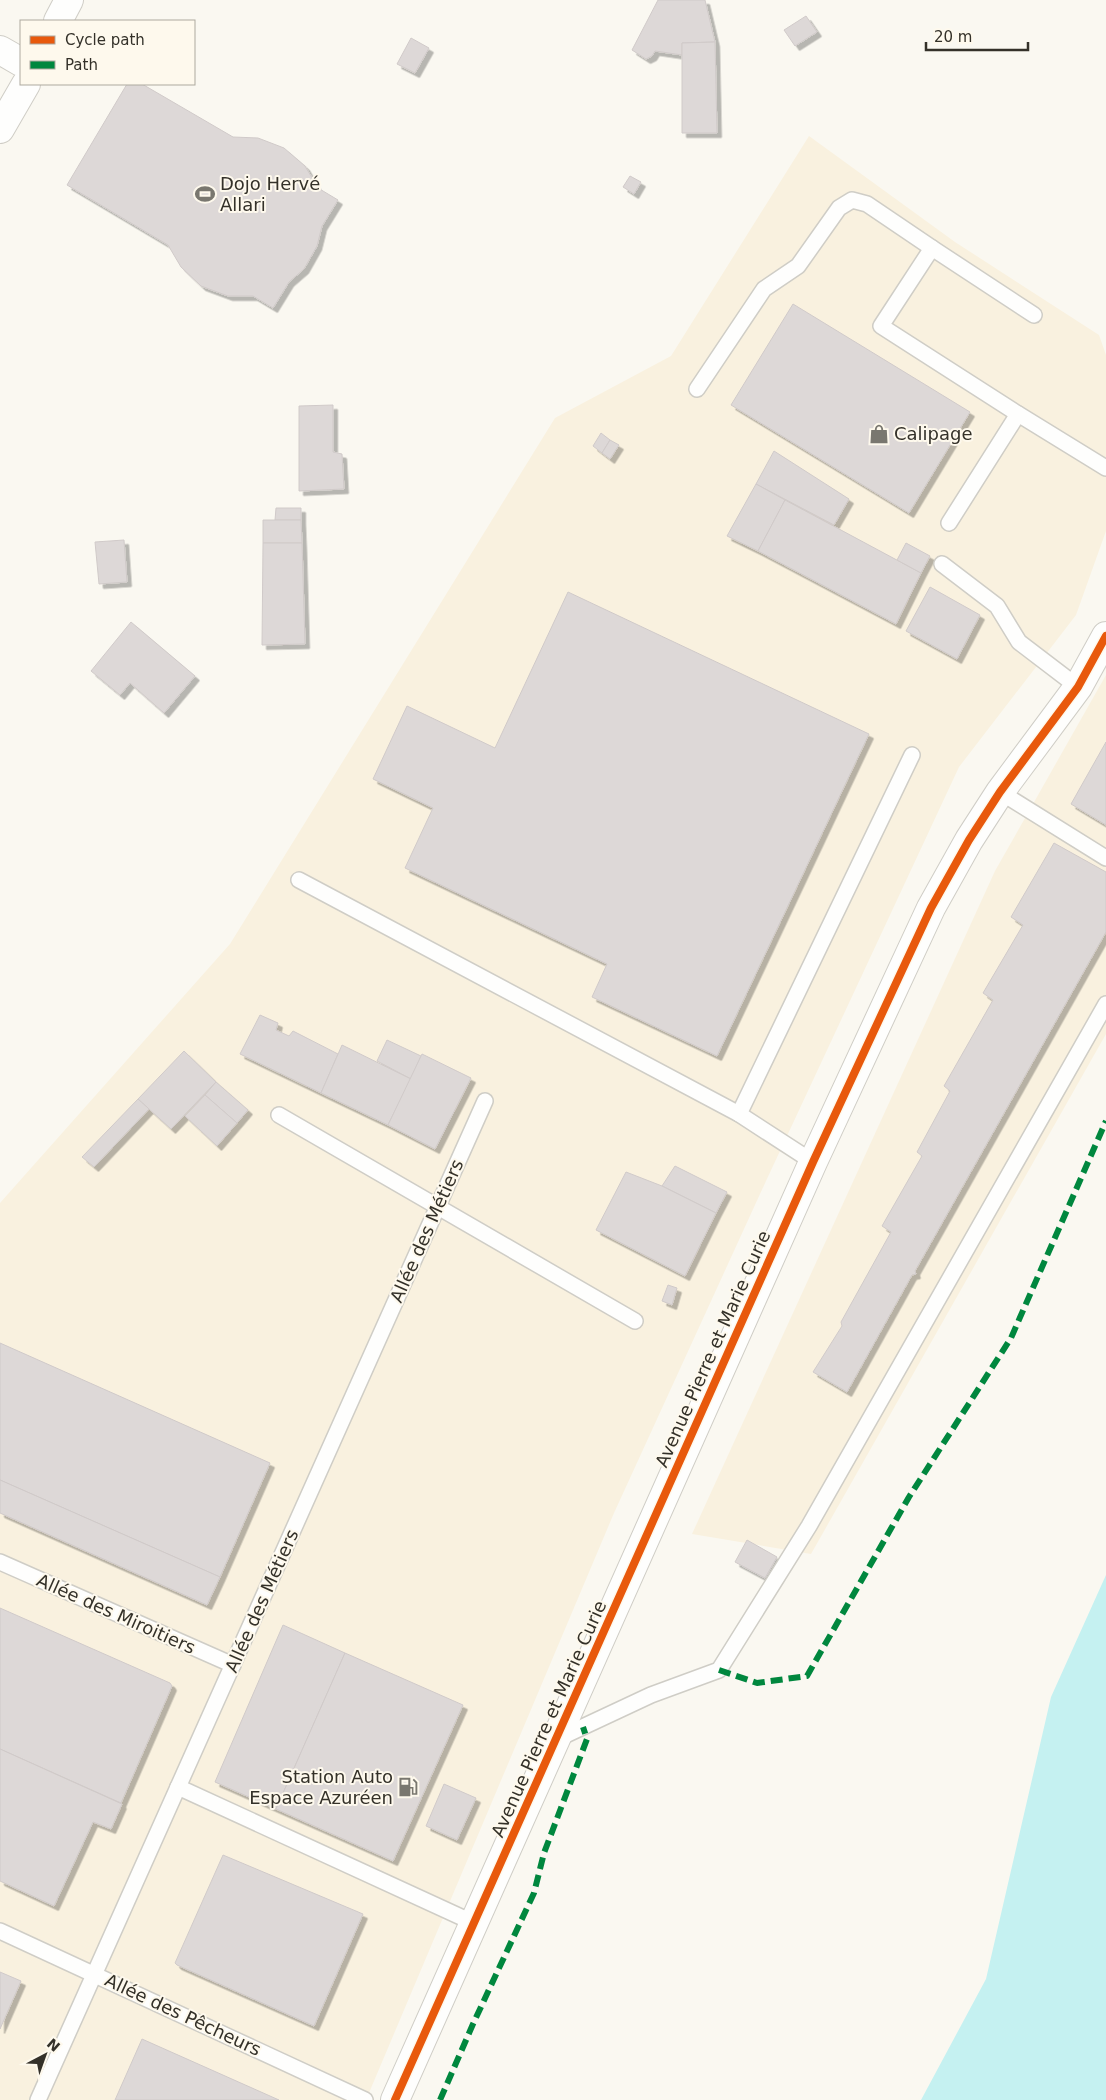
<svg xmlns="http://www.w3.org/2000/svg" width="1106" height="2100" font-family="'DejaVu Sans',sans-serif">
<style>
.built{fill:#f9f1df}
.water{fill:#c5f1f1}
.building{fill:#ddd8d7;stroke:#d0cac9;filter:url(#shadow)}
.lines{fill:none;stroke-linecap:round;stroke-linejoin:round}
.lane-casing{stroke:#cfcdc6;stroke-width:18}
.street-casing{stroke:#cfcdc6;stroke-width:30}
.secondary-casing{stroke:#cfcdc6;stroke-width:30}
.lane{stroke:#fefefd;stroke-width:15}
.street{stroke:#fefefd;stroke-width:28}
.secondary{stroke:#fefefd;stroke-width:28}
.quiet{stroke:#00873e;stroke-width:6;stroke-dasharray:12 6;stroke-linecap:butt}
.cycleway-casing{stroke:#fef9ed;stroke-width:11}
.cycleway{stroke:#e8590c;stroke-width:8}
.labels{text-anchor:middle;stroke-width:4;stroke-linejoin:round;paint-order:stroke}
.poi-label{font-size:18px;fill:#343129;stroke:#fef9ed;text-anchor:start}
.street-label{font-size:18px;fill:#343129;stroke:#fef9ed}
</style>
<defs>
<filter id="shadow"><feDropShadow dx="4.5" dy="4.5" stdDeviation="0" flood-color="#0004"/></filter>
</defs>
<rect width="100%" height="100%" fill="#faf8f1"/>
<g class="built">
<path d="M809,136L955,242L1099,335L1106,355V531L1076,615L959,767L766,1181L614,1513L366,2100H0V1203L230,944L555,418L671,356Z"/>
<path d="M1106,675V1034L811,1554L692,1534L995,871Z"/>
</g>
<path class="water" d="M1106,1575V2100H921L986,1979L1051,1697Z"/>
<g class="building">
<path d="M658,0H705L715,42L682,43V55L655,51L652,56L646,59L632,50Z"/>
<path d="M806,16L817,32L795,46L784,30Z"/>
<path d="M411,38L429,48L415,73L397,64Z"/>
<path d="M715,42L717,133H682V43Z"/>
<path d="M127,84H142L233,137L258,138L284,148L305,166L318,188L338,200L322,226L317,246L304,269L289,282L273,308L253,296H228L201,286L181,267L168,245L67,185Z"/>
<path d="M630,176L641,182L634,194L623,187Z"/>
<path d="M793,304L970,412L909,513L731,405Z"/>
<path d="M333,405V452L342,454L344,489L299,491V406Z"/>
<path d="M601,433L610,440L602,453L593,446Z"/>
<path d="M610,440L619,445L610,459L602,453Z"/>
<path d="M774,451L849,499L834,525L756,484Z"/>
<path d="M756,484L785,500L758,551L727,536Z"/>
<path d="M785,500L921,573L896,624L758,551Z"/>
<path d="M276,508H301V520H275Z"/>
<path d="M263,520H301L302,543H263Z"/>
<path d="M124,540L127,582L99,584L95,542Z"/>
<path d="M263,543H302L305,644L262,645Z"/>
<path d="M906,543L930,556L921,573L897,560Z"/>
<path d="M930,587L980,615L957,659L906,631Z"/>
<path d="M568,592L869,734L717,1056L592,997L607,964L405,868L433,808L373,779L407,706L495,748Z"/>
<path d="M131,622L195,676L164,713L130,683L120,695L91,671Z"/>
<path d="M1106,742V825L1071,804Z"/>
<path d="M1054,843L1106,872V932L915,1271L916,1274L912,1275L847,1392L813,1372L842,1326L841,1322L891,1232L882,1226L922,1156L917,1152L950,1091L944,1086L993,1000L983,993L1023,925L1011,917Z"/>
<path d="M260,1015L278,1023L276,1030L289,1036L293,1031L338,1054L321,1093L240,1054Z"/>
<path d="M387,1040L421,1056L411,1079L377,1061Z"/>
<path d="M342,1045L411,1079L388,1125L321,1093Z"/>
<path d="M184,1051L216,1082L171,1129L138,1099Z"/>
<path d="M422,1054L471,1078L435,1149L388,1125Z"/>
<path d="M216,1082L248,1110L237,1123L205,1095Z"/>
<path d="M205,1095L237,1123L217,1146L185,1116Z"/>
<path d="M138,1099L149,1109L94,1167L82,1157Z"/>
<path d="M675,1166L727,1192L716,1213L662,1186Z"/>
<path d="M626,1172L662,1186L716,1213L685,1276L596,1230Z"/>
<path d="M668,1285L677,1288L672,1305L662,1301Z"/>
<path d="M0,1343L270,1463L220,1577L0,1480Z"/>
<path d="M0,1480L220,1577L207,1605L0,1513Z"/>
<path d="M747,1540L777,1557L765,1578L735,1562Z"/>
<path d="M0,1608L170,1683L172,1686L121,1803L0,1749Z"/>
<path d="M283,1625L345,1653L276,1809L215,1782Z"/>
<path d="M345,1653L463,1705L393,1861L276,1809Z"/>
<path d="M0,1749L122,1804L111,1829L93,1822L54,1906L0,1881Z"/>
<path d="M444,1784L476,1798L457,1840L426,1826Z"/>
<path d="M223,1855L363,1914L314,2026L177,1965L175,1963Z"/>
<path d="M0,1972L21,1981L0,2029Z"/>
<path d="M142,2039L279,2100H115Z"/>
</g>
<g class="lines">
<defs>
<g id="lane">
<path d="M697,389L764,289L798,266L839,208L852,200L867,204L932,248"/>
<path d="M1018,414L881,326L932,248L1034,315"/>
<path d="M949,523L1018,414L1106,468"/>
<path d="M942,564L997,606L1019,642L1078,687"/>
<path d="M1000,792L1106,858"/>
<path d="M299,880L739,1114L813,1162"/>
<path d="M739,1114L912,755"/>
<path d="M279,1115L635,1321"/>
<path d="M0,1562L233,1665"/>
<path d="M557,1739L651,1695L719,1670L809,1526L1106,1004"/>
<path d="M178,1787L474,1923"/>
<path d="M0,1931L365,2100"/>
<path d="M38,2100L485,1101"/>
</g>
<path id="street" d="M0,50L21,62"/>
<g id="secondary">
<path d="M58,21L69,0"/>
<path d="M0,129L26,84"/>
<path d="M395,2100L813,1162L931,908L969,840L1000,792L1078,687L1106,636"/>
</g>
</defs>
<use href="#lane" class="lane-casing"/>
<use href="#street" class="street-casing"/>
<use href="#secondary" class="secondary-casing"/>
<use href="#lane" class="lane"/>
<use href="#street" class="street"/>
<use href="#secondary" class="secondary"/>
<g class="quiet">
<path d="M719,1670L757,1683L807,1676L909,1497L1011,1338L1106,1121"/>
<path d="M440,2100L473,2024L534,1893L544,1853L587,1739L583,1727"/>
</g>
<defs>
<path id="cycleway" d="M395,2100L813,1162L931,908L969,840L1000,792L1078,687L1106,636"/>
</defs>
<use href="#cycleway" class="cycleway-casing"/>
<use href="#cycleway" class="cycleway"/>
</g>
<defs>
<symbol id="stadium-bare" viewBox="-9 -9 18 18"><path d="M0-5a6.5 5 0 1 0 0 10a6.5 5 0 1 0 0-10ZM-3.5-1.8h7v3.6h-7Z" fill="#79776f" stroke="#fef9ed" stroke-width="2.5" paint-order="stroke"/></symbol>
<symbol id="shop-bare" viewBox="-9 -9 18 18"><path d="M-5-2.5h2.3a2.7 3.5 0 0 1 5.4 0H5L5.5 6h-11ZM-1.5-2.5h3a1.5 2.3 0 0 0-3 0Z" fill="#79776f" stroke="#fef9ed" stroke-width="2.5" paint-order="stroke"/></symbol>
<symbol id="fuel-bare" viewBox="-9 -9 18 18"><path d="M-5.5-6h7V0h2V4h1.3V-2.5L3-4.5l.8-.8L6-3V5H2.5V1h-1V6h-7ZM-4.2-4.7v3.2H.2V-4.7Z" fill="#79776f" stroke="#fef9ed" stroke-width="2.5" paint-order="stroke"/></symbol>
</defs>
<g fill-rule="evenodd">
<use href="#stadium-bare" x="191" y="180" width="28" height="28"/>
<use href="#shop-bare" x="865" y="420" width="28" height="28"/>
<use href="#fuel-bare" x="394" y="1773" width="28" height="28"/>
</g>
<g class="labels">
<g class="poi-label">
<text x="220" y="190">Dojo Hervé<tspan x="220" dy="21">Allari</tspan></text>
<text x="894" y="440">Calipage</text>
<text x="393" y="1783" text-anchor="end">Station Auto<tspan x="393" dy="21">Espace Azuréen</tspan></text>
</g>
<g class="street-label">
<text transform="translate(427 1231) rotate(-66)" y="6">Allée des Métiers</text>
<text transform="translate(713 1349) rotate(-66)" y="6">Avenue Pierre et Marie Curie</text>
<text transform="translate(262 1601) rotate(-66)" y="6">Allée des Métiers</text>
<text transform="translate(116 1614) rotate(24)" y="6">Allée des Miroitiers</text>
<text transform="translate(549 1719) rotate(-66)" y="6">Avenue Pierre et Marie Curie</text>
<text transform="translate(183 2015) rotate(25)" y="6">Allée des Pêcheurs</text>
</g>
</g>
<rect x="20" y="20" width="175" height="65" fill="#fef9ed" stroke="#ada99f"/>
<rect x="30" y="36" width="25" height="8" fill="#e8590c" stroke="#ada99f"/>
<text x="65" y="45" font-size="15" fill="#343129">Cycle path</text>
<rect x="30" y="61" width="25" height="8" fill="#00873e" stroke="#ada99f"/>
<text x="65" y="70" font-size="15" fill="#343129">Path</text>
<g transform="translate(45 2055) rotate(41)" stroke="#fef9ed" stroke-width="4" paint-order="stroke">
<path d="M0-4L9 19L0 12L-9 19Z" fill="#343129"/>
<text y="-8" font-size="14" font-weight="bold" text-anchor="middle" fill="#343129">N</text>
</g>
<path d="M926 42v8h102v-8" fill="none" stroke="#343129" stroke-width="2.5"/>
<text x="934" y="42" font-size="15" fill="#343129" stroke="#fef9ed" stroke-width="4" paint-order="stroke">20 m</text>
</svg>
